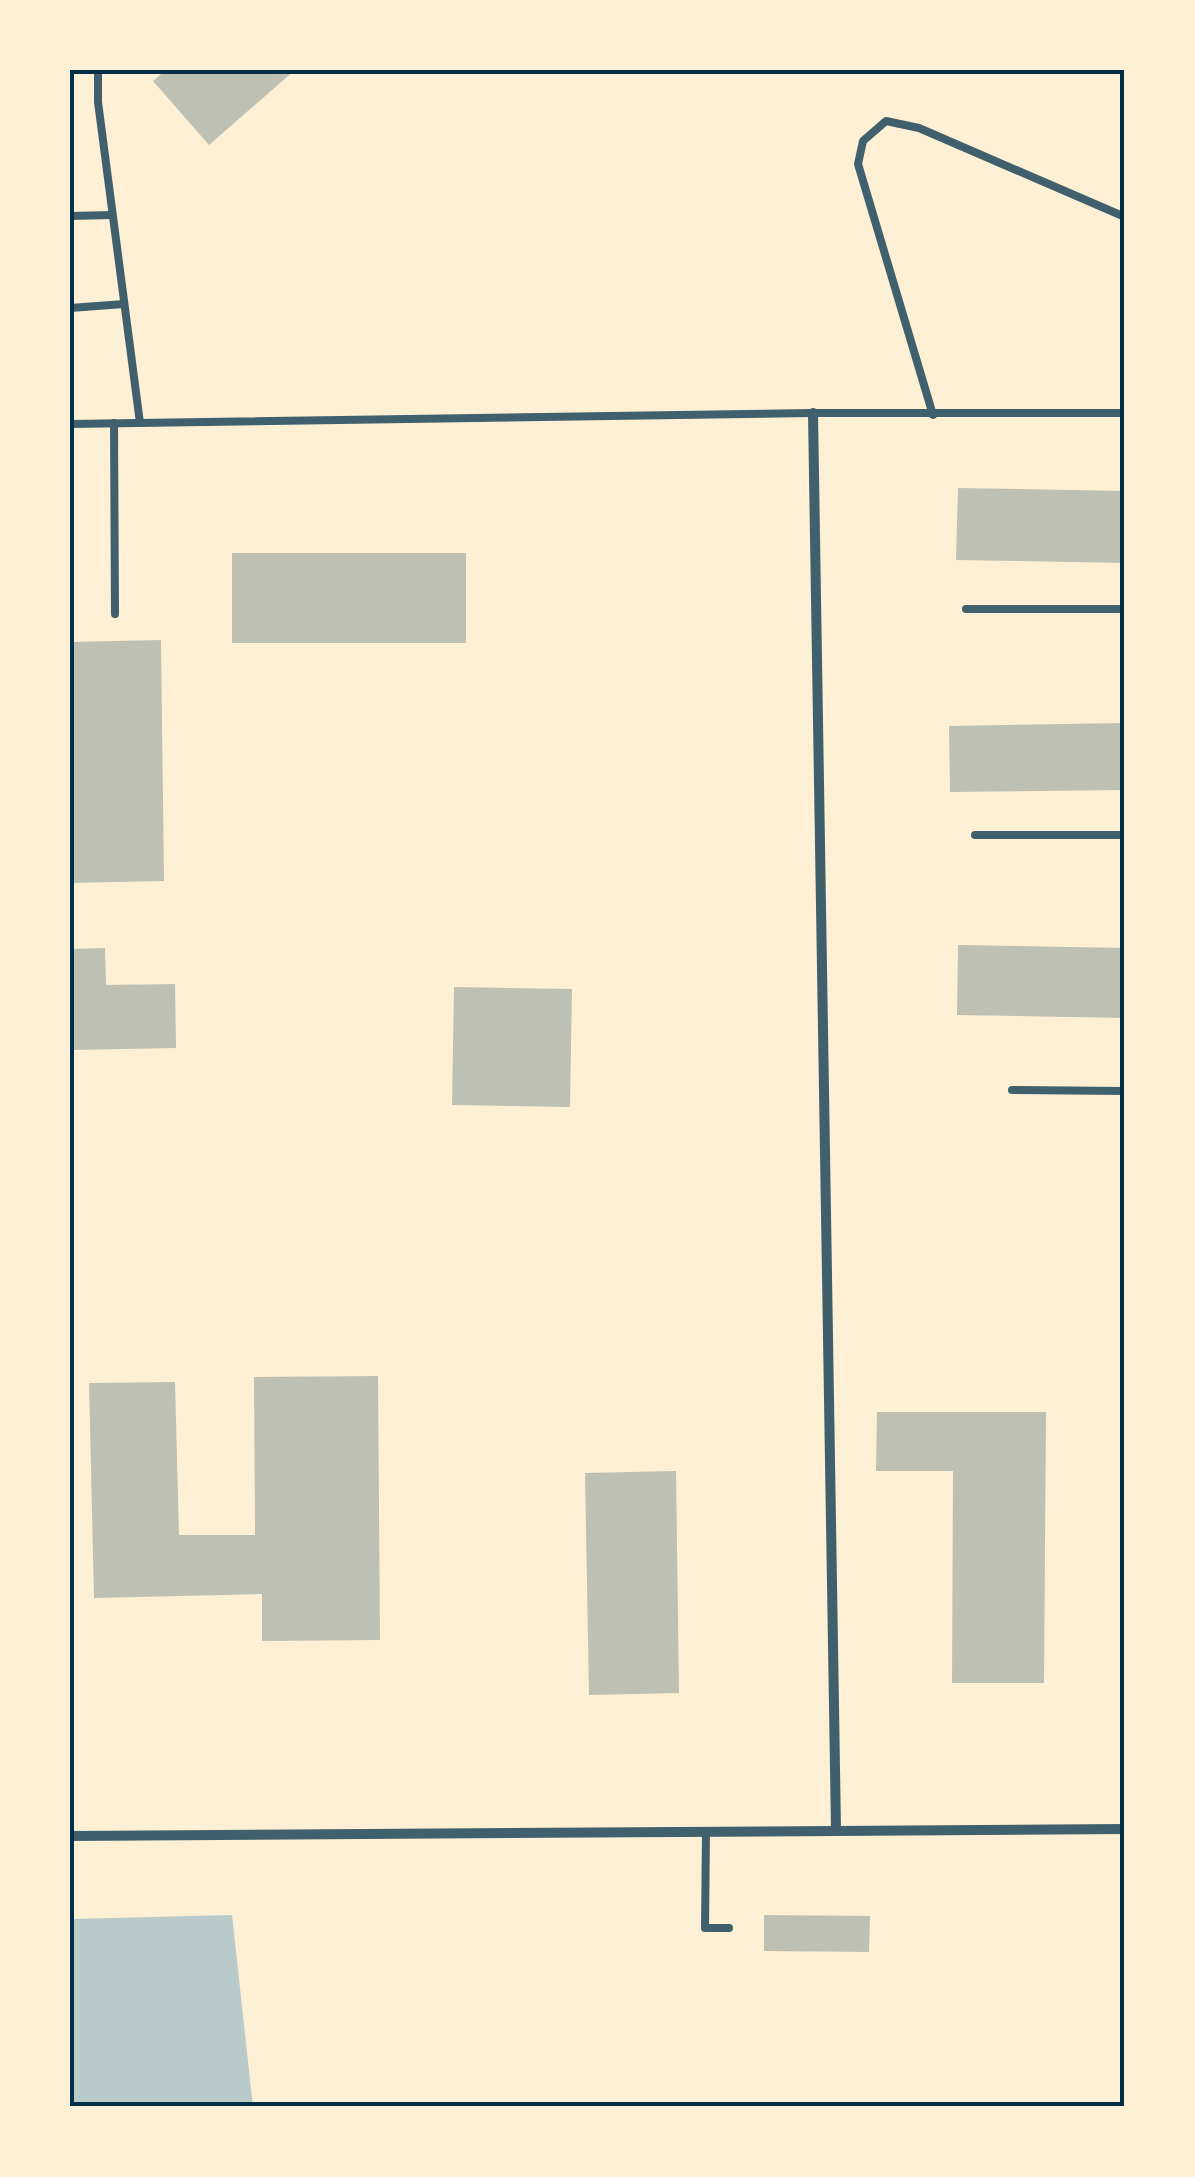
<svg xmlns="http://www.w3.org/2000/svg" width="1195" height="2177" font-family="Ubuntu,sans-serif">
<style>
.green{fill:#b9caca}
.building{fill:#bec0b2}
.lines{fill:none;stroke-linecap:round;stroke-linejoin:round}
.service{stroke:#3f606c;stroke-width:8}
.minor{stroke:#3f606c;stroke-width:10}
.neatline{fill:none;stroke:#003049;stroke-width:4}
</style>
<rect width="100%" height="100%" fill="#fdf0d5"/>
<path class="green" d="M232,1915L253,2107H70V1919Z"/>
<g class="building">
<path d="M166,70H295L209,145L153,81Z"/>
<path d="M958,488L1125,491V563L956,560Z"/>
<rect x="232" y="553" width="234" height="90"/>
<path d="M161,640L164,881L70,883V642Z"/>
<path d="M1125,723V790L950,792L949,726Z"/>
<path d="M958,945L1125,948V1018L957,1015Z"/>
<path d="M105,948L106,985L175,984L176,1048L70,1050V949Z"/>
<path d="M454,987L572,989L570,1107L452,1105Z"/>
<path d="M378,1376L380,1640L262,1641V1594L94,1598L89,1383L175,1382L179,1535H255L254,1377Z"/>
<path d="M877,1412H1046L1044,1683H952L953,1471H876Z"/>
<path d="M676,1471L679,1693L589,1695L585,1473Z"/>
<path d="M764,1915L870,1916L869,1952L764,1951Z"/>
</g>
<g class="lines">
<g class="service">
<path d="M98,70V102L140,423"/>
<path d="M70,216L112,215"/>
<path d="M70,308L124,304"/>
<path d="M933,415L858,164L863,141L886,121L919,128L1125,217"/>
<path d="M114,423L115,614"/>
<path d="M70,424L813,413H1125"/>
<path d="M966,609H1125"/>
<path d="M975,835H1125"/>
<path d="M1012,1090L1125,1091"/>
<path d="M706,1831L705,1928H729"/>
</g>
<g class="minor">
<path d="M813,413L836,1830"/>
<path d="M70,1836L1125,1829"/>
</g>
</g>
<rect width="1195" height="2177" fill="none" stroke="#fdf0d5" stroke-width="145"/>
<rect x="72" y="72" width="1050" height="2032" class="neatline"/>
</svg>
